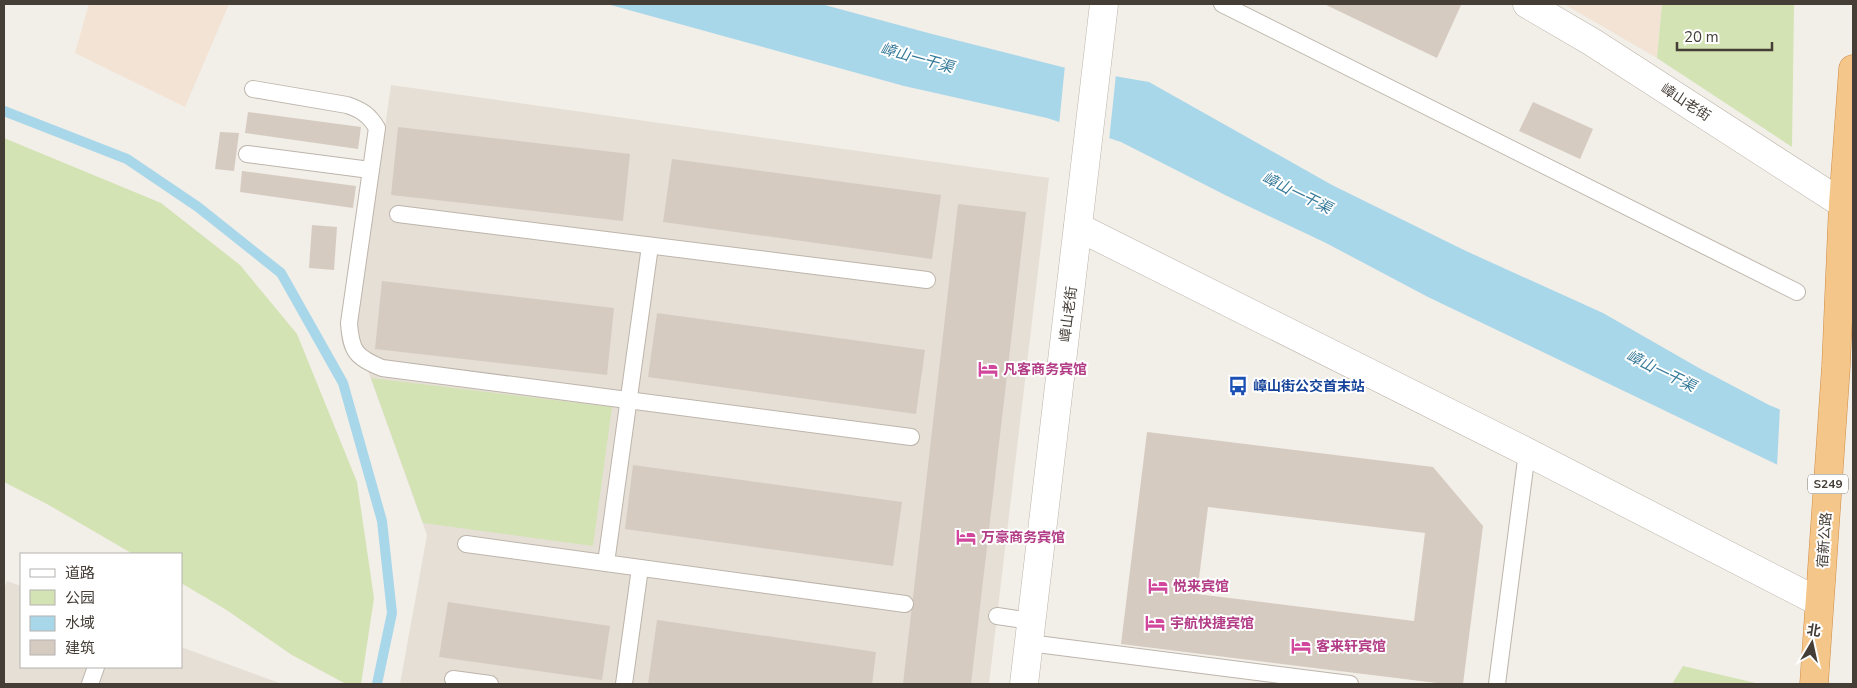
<svg xmlns="http://www.w3.org/2000/svg" width="1857" height="688" font-family="'Nunito Sans','Noto Sans SC',sans-serif">
<style>
.residential{fill:#e6dfd6}
.commercial{fill:#f3e3d5}
.green{fill:#d3e3b4}
.water{fill:#a9d7ea}
.pier{fill:#f2eee8}
.lines{fill:none;stroke-linecap:round;stroke-linejoin:round}
.stream{stroke:#a9d7ea;stroke-width:10}
.building{fill:#d6cbc1;fill-rule:evenodd}
.service-casing{stroke:#bdb5ab;stroke-width:18}
.minor-casing{stroke:#bdb5ab;stroke-width:29}
.tertiary-casing{stroke:#bdb5ab;stroke-width:29}
.trunk-casing{stroke:#d08c44;stroke-width:29}
.service{stroke:#fff;stroke-width:16}
.minor{stroke:#fff;stroke-width:28}
.tertiary{stroke:#fff;stroke-width:28}
.trunk{stroke:#f4c689;stroke-width:28}
.labels{text-anchor:middle;stroke-width:4;stroke-linejoin:round;paint-order:stroke}
.shield{fill:#fff;stroke:#7d7873;stroke-width:1}
.shield-label{font-size:12px;font-weight:bold;fill:#453e37}
.street-label{font-size:14px;fill:#453e37;stroke:#fff}
.hotel-label{font-size:14px;font-weight:bold;fill:#b23c85;stroke:#fff;text-anchor:start}
.transit-label{font-size:14px;font-weight:bold;fill:#164399;stroke:#fff;text-anchor:start}
.water-label{font-size:15px;font-style:italic;fill:#357a99;stroke:#fff}
</style>
<rect width="100%" height="100%" fill="#f2eee8"/>
<g class="residential">
<path d="M391,85L1049,178L989,684H400L427,535L358,343L357,323Z"/>
<path d="M7,581L21,586V667H181V647L282,684H4V589Z"/>
</g>
<g class="commercial">
<path d="M89,4H229L185,107L75,53Z"/>
<path d="M1564,4H1662L1657,58Z"/>
</g>
<g class="green">
<path d="M1662,4H1794L1792,147L1657,58Z"/>
<path d="M4,138L161,203L240,265L297,334L357,482L374,598L361,684H346L292,655L225,609L181,583V554H133L47,504L4,482Z"/>
<path d="M371,378L612,407L593,546L423,523Z"/>
<path d="M1683,666L1760,684H1672Z"/>
</g>
<path class="water" d="M607,4H821L932,34L1062,67L1149,82L1332,185L1466,251L1603,313L1699,368L1769,405L1853,439V501L1428,297L1326,243L1229,197L1121,142L1047,118L904,86Z"/>
<g class="pier">
<path d="M1065,65L1116,74L1109,141L1059,125Z"/>
<path d="M1780,407L1853,437V504L1777,467Z"/>
</g>
<g class="lines">
<path class="stream" d="M4,111L127,159L198,207L281,273L343,383L382,521L392,613L377,684"/>
</g>
<g class="building">
<path d="M1324,4H1459L1461,5L1437,58Z"/>
<path d="M1533,102L1593,129L1580,159L1519,131Z"/>
<path d="M248,112L361,127L358,149L245,133Z"/>
<path d="M398,127L630,154L623,221L391,195Z"/>
<path d="M220,132L239,133L234,171L215,169Z"/>
<path d="M672,159L941,195L932,259L663,222Z"/>
<path d="M242,171L356,186L353,208L240,192Z"/>
<path d="M958,204L1026,212L971,684H903Z"/>
<path d="M312,225L337,227L334,270L309,268Z"/>
<path d="M382,281L614,308L607,375L375,349Z"/>
<path d="M657,313L925,350L916,414L648,377Z"/>
<path d="M1147,432L1433,467L1483,526L1463,684H1445L1121,644ZM1208,507L1425,533L1414,621L1197,594Z"/>
<path d="M633,465L902,502L893,566L625,529Z"/>
<path d="M448,602L610,626L602,680L439,657Z"/>
<path d="M657,620L876,652L872,684H648Z"/>
</g>
<g class="lines">
<defs>
<g id="service">
<path d="M1222,4L1797,292"/>
<path d="M253,89L347,105C362,110 369,115 377,128L349,323C351,352 356,357 382,368L911,437"/>
<path d="M247,154L370,170"/>
<path d="M398,214L927,280"/>
<path d="M466,544L905,604"/>
<path d="M606,563L650,246"/>
<path d="M997,616L1031,621"/>
<path d="M1029,643L1350,684"/>
<path d="M453,679L490,684"/>
<path d="M90,684L96,667"/>
<path d="M624,684L640,568"/>
<path d="M1497,684L1527,452"/>
</g>
<g id="minor">
<path d="M1527,4L1592,42L1843,204"/>
<path d="M1078,227L1527,452L1819,602"/>
</g>
<path id="tertiary" d="M1024,684L1104,4"/>
<path id="trunk" d="M1814,684L1836,366L1843,204L1853,69"/>
</defs>
<use href="#service" class="service-casing"/>
<use href="#minor" class="minor-casing"/>
<use href="#tertiary" class="tertiary-casing"/>
<use href="#trunk" class="trunk-casing"/>
<use href="#service" class="service"/>
<use href="#minor" class="minor"/>
<use href="#tertiary" class="tertiary"/>
<use href="#trunk" class="trunk"/>
</g>
<defs>
<symbol id="hotel-bare" viewBox="-9 -9 18 18"><path d="M-6-4.5h1.5V1H6V5H4.5V3h-9V5H-6ZM-4 0a1.8 1.8 0 1 1 3.6 0ZM.5 0V-2.5h3Q6-2.5 6 0Z" fill="#d1479c" stroke="#fff" stroke-width="2.5" paint-order="stroke"/></symbol>
<symbol id="bus-bare" viewBox="-9 -9 18 18"><path d="M-5-6H5V4H4V6H2V4H-2V6H-4V4H-5ZM-3.5-4V0h7V-4ZM-3.5 1.2v1.5H-2V1.2ZM2 1.2v1.5H3.5V1.2Z" fill="#1a4fb4" stroke="#fff" stroke-width="2.5" paint-order="stroke"/></symbol>
</defs>
<g fill-rule="evenodd">
<use href="#hotel-bare" x="974" y="355" width="28" height="28"/>
<use href="#bus-bare" x="1224" y="372" width="28" height="28"/>
<use href="#hotel-bare" x="952" y="523" width="28" height="28"/>
<use href="#hotel-bare" x="1144" y="572" width="28" height="28"/>
<use href="#hotel-bare" x="1141" y="609" width="28" height="28"/>
<use href="#hotel-bare" x="1287" y="632" width="28" height="28"/>
</g>
<g class="labels">
<rect class="shield" x="1808" y="474.5" width="40" height="19" rx="4"/>
<g class="shield-label">
<text x="1828" y="488">S249</text>
</g>
<g class="street-label">
<text transform="translate(1686 102) rotate(33)" y="5">嶂山老街</text>
<text transform="translate(1068 314) rotate(-83)" y="5">嶂山老街</text>
<text transform="translate(1824 540) rotate(-86)" y="5">宿新公路</text>
</g>
<g class="hotel-label">
<text x="1003" y="374">凡客商务宾馆</text>
<text x="981" y="542">万豪商务宾馆</text>
<text x="1173" y="591">悦来宾馆</text>
<text x="1170" y="628">宇航快捷宾馆</text>
<text x="1316" y="651">客来轩宾馆</text>
</g>
<g class="transit-label">
<text x="1253" y="391">嶂山街公交首末站</text>
</g>
<g class="water-label">
<text transform="translate(917 58) rotate(15)" y="5">嶂山一干渠</text>
<text transform="translate(1297 193) rotate(26)" y="5">嶂山一干渠</text>
<text transform="translate(1661 371) rotate(26)" y="5">嶂山一干渠</text>
</g>
</g>
<rect width="1857" height="688" fill="none" stroke="#453e37" stroke-width="10"/>
<rect x="20" y="553" width="162" height="115" fill="#ffffff" stroke="#b5b2af"/>
<rect x="30" y="569" width="25" height="8" fill="#ffffff" stroke="#b5b2af"/>
<text x="65" y="578" font-size="15" fill="#453e37">道路</text>
<rect x="30" y="590" width="25" height="15" fill="#d3e3b4" stroke="#b5b2af"/>
<text x="65" y="603" font-size="15" fill="#453e37">公园</text>
<rect x="30" y="616" width="25" height="15" fill="#a9d7ea" stroke="#b5b2af"/>
<text x="65" y="628" font-size="15" fill="#453e37">水域</text>
<rect x="30" y="640" width="25" height="15" fill="#d6cbc1" stroke="#b5b2af"/>
<text x="65" y="653" font-size="15" fill="#453e37">建筑</text>
<g transform="translate(1812 643) rotate(9)" stroke="#ffffff" stroke-width="4" paint-order="stroke">
<path d="M0-4L9 19L0 12L-9 19Z" fill="#453e37"/>
<text y="-8" font-size="14" font-weight="bold" text-anchor="middle" fill="#453e37">北</text>
</g>
<path d="M1677 42v8h95v-8" fill="none" stroke="#453e37" stroke-width="2.5"/>
<text x="1684" y="42" font-size="15" fill="#453e37" stroke="#ffffff" stroke-width="4" paint-order="stroke">20 m</text>
</svg>
